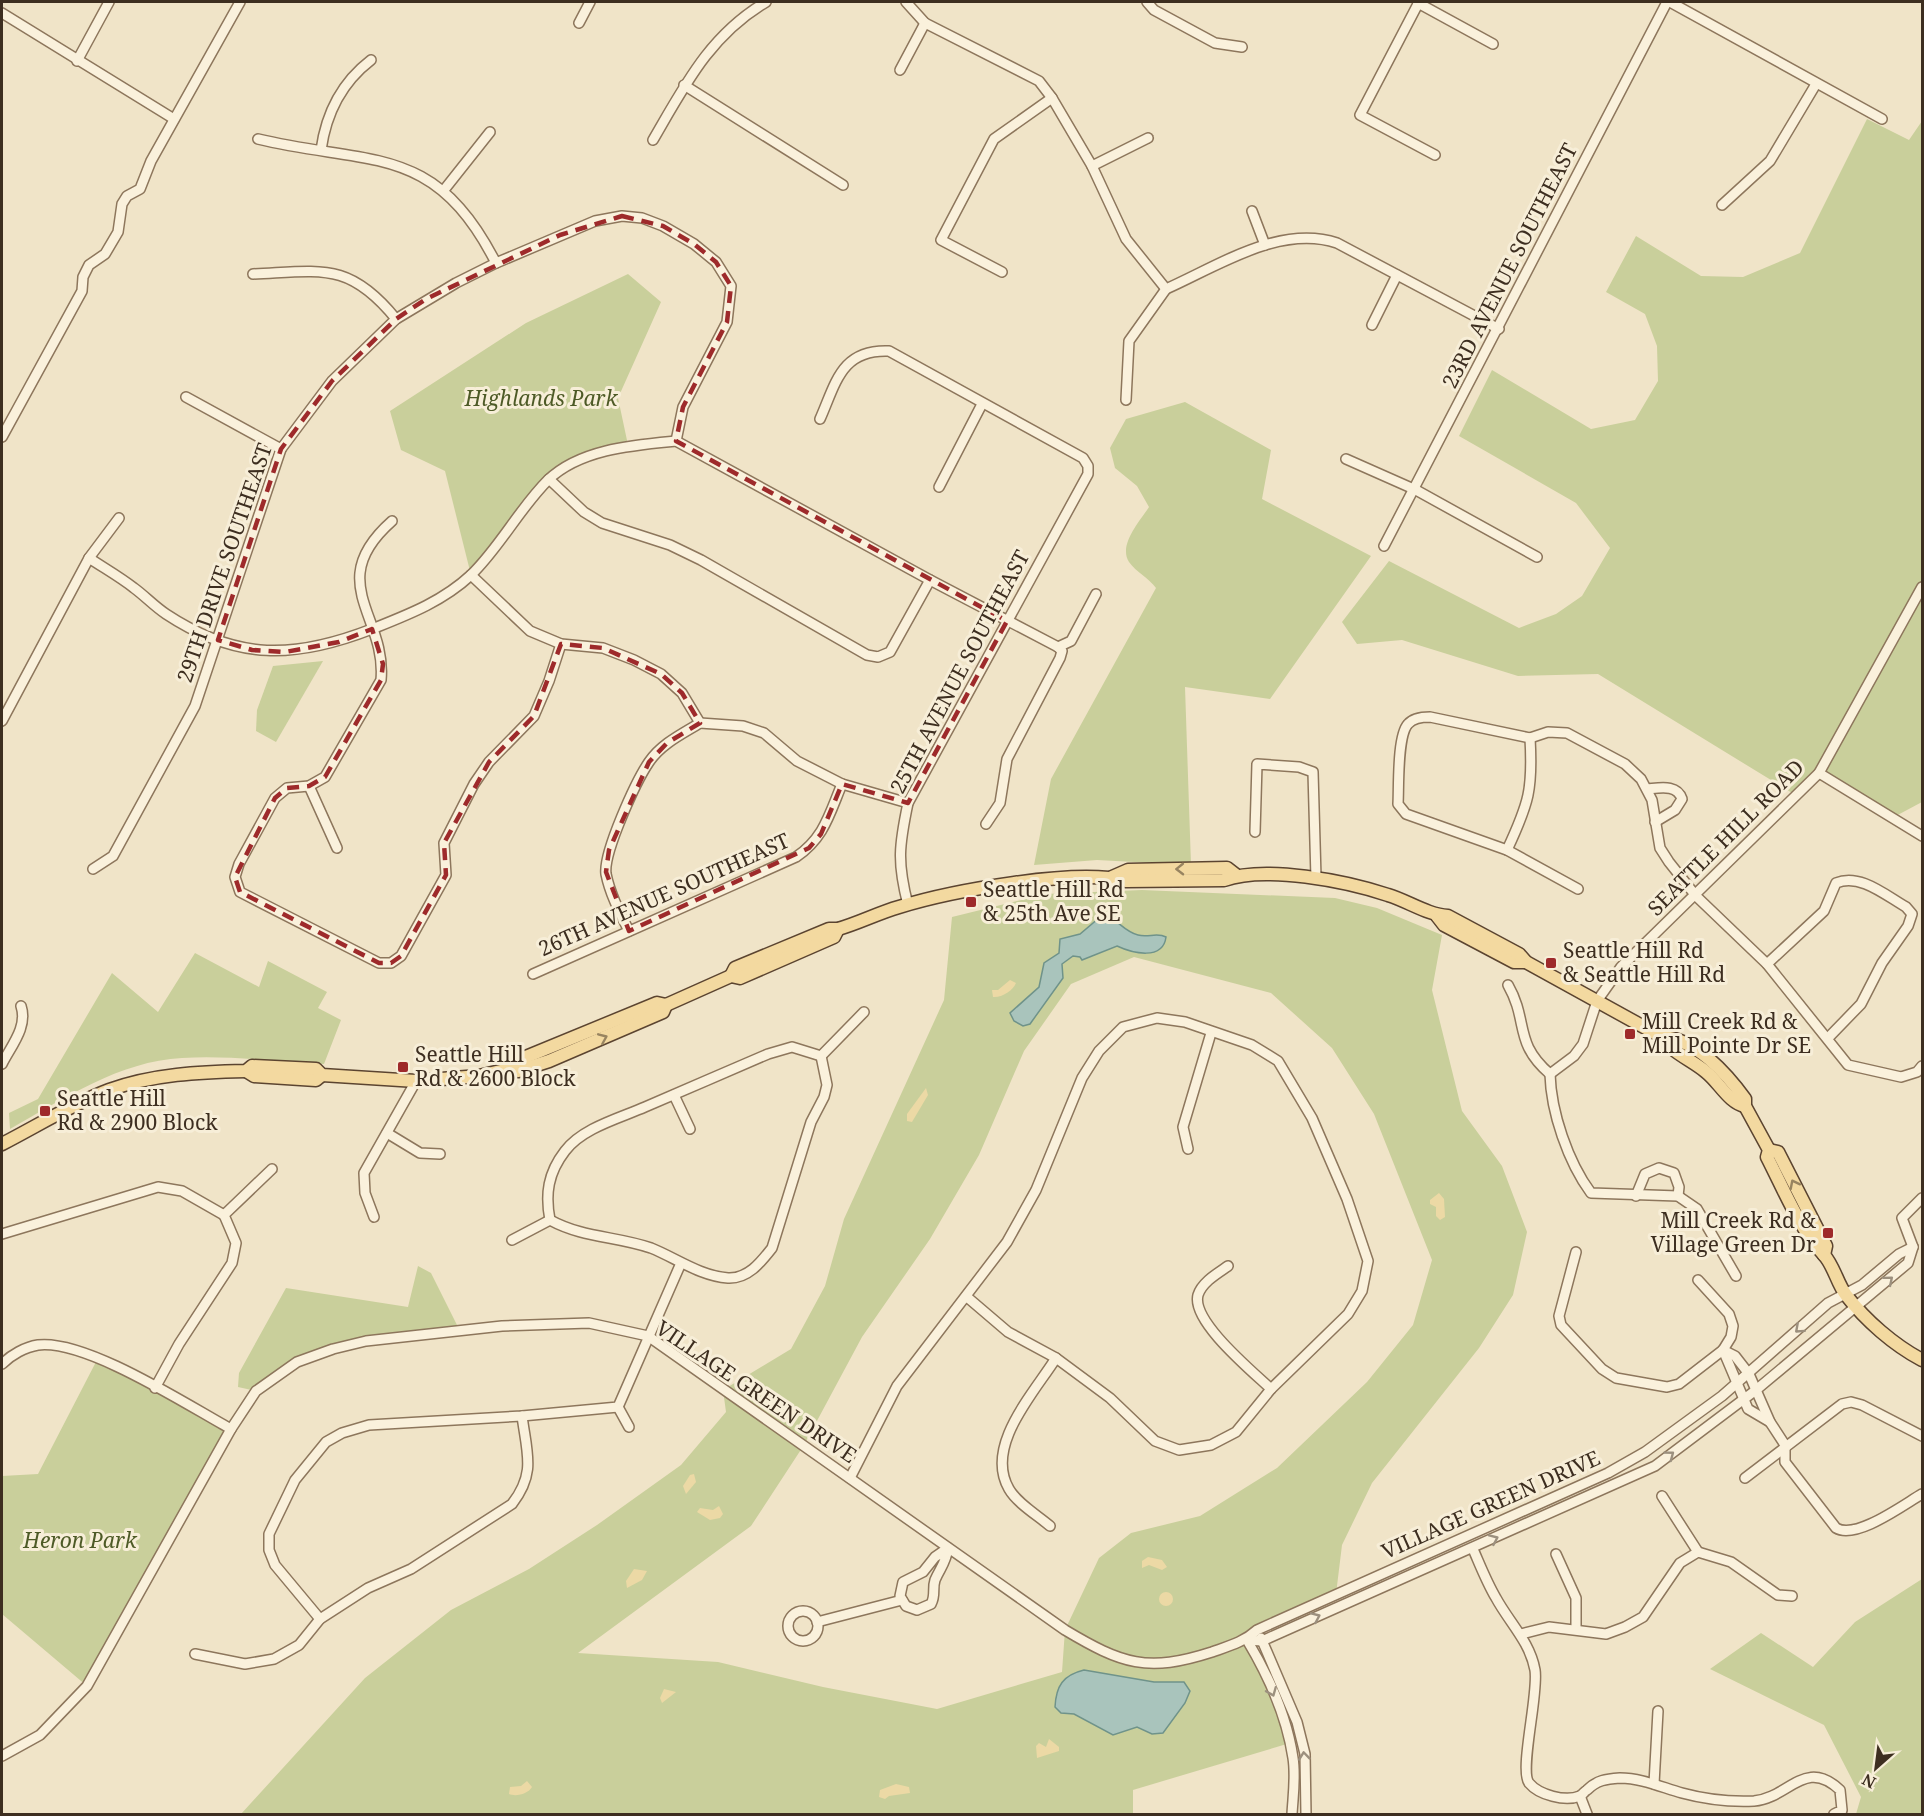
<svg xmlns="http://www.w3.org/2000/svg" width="1924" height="1816" font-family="'Noto Serif',serif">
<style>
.green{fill:#c9cf9b;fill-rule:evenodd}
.sand{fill:#ecd9a5}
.water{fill:#a9c4bc;stroke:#6f938a;stroke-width:1.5}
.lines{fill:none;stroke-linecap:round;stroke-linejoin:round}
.minor-casing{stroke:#8d765c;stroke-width:12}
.major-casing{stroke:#5b4430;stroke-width:15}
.minor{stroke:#faf1dc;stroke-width:9}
.major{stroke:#f3d9a0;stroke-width:12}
.oneway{stroke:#988460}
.oneway2{stroke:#9c907e}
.marked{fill:none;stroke:#9e2a2b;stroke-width:4.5;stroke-dasharray:12 8;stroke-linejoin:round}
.poi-dot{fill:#9e2a2b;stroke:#f7eed8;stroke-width:2}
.labels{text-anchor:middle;stroke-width:6;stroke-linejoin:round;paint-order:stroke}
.street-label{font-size:21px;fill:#3d2e20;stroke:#f7eed8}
.park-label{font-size:21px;font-style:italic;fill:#4d5a26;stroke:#f7eed8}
.poi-label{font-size:21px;fill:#3d2e20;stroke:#f7eed8;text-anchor:start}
</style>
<rect width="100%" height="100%" fill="#f0e4c8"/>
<g class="green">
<path d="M1867,119L1909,140L1922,121V802L1892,818L1820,774L1797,796L1598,674L1518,676L1402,640L1357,644L1342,622L1389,561L1519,628L1556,614L1582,596L1610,548L1576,503L1459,436L1492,370L1591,429L1635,420L1658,381L1657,346L1645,314L1606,292L1636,236L1701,276L1743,277L1800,253Z"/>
<path d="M628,274L661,302L618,398L628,445L585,458L549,479L471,575L445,471L401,450L390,411L526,323Z"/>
<path d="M1185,402L1271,450L1262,499L1371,556L1270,699L1185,687L1191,865L1097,860L1034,865L1051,779L1156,588C1149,578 1136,572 1129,562C1118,545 1140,521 1149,507L1137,486L1115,468L1110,448L1126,419Z"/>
<path d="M323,661L276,742L256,731L257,710L273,666Z"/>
<path d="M1142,890L1335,898L1377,908L1442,935L1432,990L1462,1111L1502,1166L1527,1232L1513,1295L1479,1348L1372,1483L1342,1545L1336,1594L1247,1640L1260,1662L1290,1743L1133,1790V1814H241L365,1678L451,1610L529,1569L597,1525L681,1465L726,1412L723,1390L791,1349L825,1286L844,1219L944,1000L952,917L1046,894ZM1134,957L1271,993L1332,1048L1374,1114L1432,1260L1413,1325L1367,1382L1277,1468L1200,1516L1131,1533L1099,1558L1065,1630L1062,1672L937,1709L823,1687L718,1662L578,1653L751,1526L804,1445L862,1337L930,1239L979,1155L1024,1051L1071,984Z"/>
<path d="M195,953L259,987L268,961L327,992L318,1008L341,1020L324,1064C277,1062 229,1055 182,1058C120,1061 63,1099 10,1129L9,1113L38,1099L112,973L158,1012Z"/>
<path d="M418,1266L431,1273L460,1331L366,1341L297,1362L256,1391L238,1387L239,1373L286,1288L408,1307Z"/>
<path d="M98,1358L231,1429L87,1686L2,1614V1476L38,1474Z"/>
<path d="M1922,1579V1814H1856L1861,1797L1824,1725L1710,1669L1761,1633L1813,1667L1855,1622Z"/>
</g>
<g class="sand">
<path d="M1010,980L1016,983C1013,991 1001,998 993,997L992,990H998Z"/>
<path d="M926,1088L928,1095L912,1122L907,1121V1114Z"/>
<path d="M1439,1193L1444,1199L1445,1217L1440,1220L1436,1216V1207L1430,1204V1200Z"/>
<path d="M694,1474L696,1482L686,1494L683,1486L690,1475Z"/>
<path d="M719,1506L723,1514L720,1518L710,1520L697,1512L700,1508L713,1510Z"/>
<path d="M1148,1557L1162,1560L1167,1567L1162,1570L1149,1565L1142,1568V1561Z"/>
<path d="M634,1569L647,1571L642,1580L627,1588L626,1581Z"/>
<circle cx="1166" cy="1599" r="7"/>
<path d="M664,1689L676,1692L662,1703L660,1698Z"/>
<path d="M1049,1739L1059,1747V1751L1037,1758L1036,1746L1039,1743L1046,1747Z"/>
<path d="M527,1781L532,1787C528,1794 516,1797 509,1794L510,1787L521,1786Z"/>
<path d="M896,1784L909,1787L910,1793L889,1796L885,1799L879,1797L880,1790Z"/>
</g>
<g class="water">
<path d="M1110,917C1120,923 1126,932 1138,935C1148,938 1157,932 1166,937C1163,961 1132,953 1117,946L1082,960L1080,957L1073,956L1062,964L1063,978L1030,1024L1023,1026L1014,1021L1010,1013L1039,987L1044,963L1059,953L1060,939L1080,934L1099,918Z"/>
<path d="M1084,1670L1154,1682H1184L1190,1691L1185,1703L1163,1733L1152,1734L1137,1727L1113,1735L1074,1714L1061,1713L1055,1707C1056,1686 1063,1675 1084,1670Z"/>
</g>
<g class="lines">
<defs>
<g id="minor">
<path d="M906,2L925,23L1039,81L1052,98L1092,166L1126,239L1166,289C1218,266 1280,224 1337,243L1499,329"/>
<path d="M1147,2L1154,10L1215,43L1242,47"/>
<path d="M1419,2L1360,115L1435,155"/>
<path d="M1670,2L1882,119"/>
<path d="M1418,3L1493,44"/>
<path d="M2,13L174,119"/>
<path d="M579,23L590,2"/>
<path d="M77,61L109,2"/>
<path d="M900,70L925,23"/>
<path d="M684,85L843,185"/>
<path d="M258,139C371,166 434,142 496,263"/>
<path d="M653,140C685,85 710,35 766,2"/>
<path d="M321,150C326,114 341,83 371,60"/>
<path d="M1092,166L1148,138"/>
<path d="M444,190L490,132"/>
<path d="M1722,205L1770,161L1816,84"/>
<path d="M1252,211L1265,245"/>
<path d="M1002,272L941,240L994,139L1052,98"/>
<path d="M253,274C321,271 349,261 396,319"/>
<path d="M1372,325L1397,275"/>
<path d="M186,397L281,449"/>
<path d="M1126,400L1129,341L1166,289"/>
<path d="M820,419C836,383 841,349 889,351L1083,458L1088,466V474L908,803C899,846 897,862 908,905"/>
<path d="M2,437L82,291L83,277L89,265L105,254L118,232L122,204L127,196L140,189L151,161L240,2"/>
<path d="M1346,459L1416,490L1537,557"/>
<path d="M549,479L584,512L602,523L670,545L701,560L867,655L878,657L890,652L930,580"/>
<path d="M939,487L982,404"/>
<path d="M392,521C323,582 387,616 381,680L325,777L309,786L287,788L275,798L239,864L235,877L240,892L379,963H391L401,956L446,875L444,843L474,784L489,762L534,716L549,681L561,644"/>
<path d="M1384,546L1667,2"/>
<path d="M89,558C104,568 120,577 134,588C145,596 154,606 166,614C237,661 295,659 372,629C407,615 442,602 471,575C500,547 519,509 548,480C580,449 634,445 676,441L930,580L1058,647L1062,651L1060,658L1007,759L1000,803L986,824"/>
<path d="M471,575L530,631L561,644L603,648L634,660L661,674L682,693L700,723"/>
<path d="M1058,647L1071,641L1096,594"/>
<path d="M2,721L89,558L119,518"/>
<path d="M700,723L743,726L764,733L797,761L842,784L908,803"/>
<path d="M1819,773L1922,836"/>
<path d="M309,786L337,848"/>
<path d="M1647,789C1660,788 1677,784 1682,799L1675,810L1655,822"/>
<path d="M1255,832L1257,764L1299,767L1313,772L1316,878"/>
<path d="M1507,850C1529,803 1533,789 1530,738"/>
<path d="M93,869L113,856L195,706L281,449L332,381L396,319L456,283L496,263L595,221L622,216L642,218L663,226L694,244L716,262L731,286L727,322L683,407L676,441"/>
<path d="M1578,889L1507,850L1406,814L1398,804C1399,787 1397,736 1408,724C1413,718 1423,717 1430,717L1530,738L1548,732L1567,733L1625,764L1641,779L1652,800L1660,848L1669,862L1696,896L1767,964L1848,1065L1901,1077L1917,1072L1922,1066"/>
<path d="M629,931C620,913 610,894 606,874C603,853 636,781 649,762C661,744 682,734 700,723"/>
<path d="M1767,964L1824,911L1836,883C1860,873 1885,895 1906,907L1912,914L1908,926L1882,963L1861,1004L1828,1038"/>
<path d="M533,974L796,857C824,838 829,815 842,784"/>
<path d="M1508,985C1529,1022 1513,1042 1550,1074"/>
<path d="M821,1056L864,1012"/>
<path d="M2,1064C11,1046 28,1027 21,1006"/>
<path d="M1550,1074L1574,1056L1583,1044L1597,1001L1621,967L1819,773L1922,587"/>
<path d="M1550,1074C1551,1112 1568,1162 1591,1193L1678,1196L1697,1209L1736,1276"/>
<path d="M674,1095L690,1129"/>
<path d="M387,1133L420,1153L440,1154"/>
<path d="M1188,1149L1183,1127L1211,1033"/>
<path d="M1636,1196L1645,1174L1659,1168L1674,1173L1679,1187L1678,1196"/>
<path d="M374,1217L365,1193L364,1173L416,1081"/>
<path d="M550,1220C583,1238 616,1236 651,1248C676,1258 700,1276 728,1278C748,1279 761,1262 772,1248L811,1122L824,1097L827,1085L821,1056"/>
<path d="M550,1220C545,1194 548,1173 565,1151C582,1128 620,1118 645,1107C686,1089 727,1072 768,1054L792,1047L821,1056"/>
<path d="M2,1234L158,1187L182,1191L224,1215"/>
<path d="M512,1240L550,1220"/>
<path d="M1576,1252L1559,1316L1561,1325L1602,1369L1616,1378L1667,1387L1679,1384L1723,1350L1731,1337L1733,1326L1729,1314L1698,1280"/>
<path d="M1228,1266C1218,1273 1202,1282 1198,1295C1191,1321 1252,1371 1271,1389"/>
<path d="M1723,1350L1735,1356L1749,1374L1770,1422L1785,1445V1462L1836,1528C1856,1540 1903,1505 1922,1494"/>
<path d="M1723,1350L1748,1409L1770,1422"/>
<path d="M2,1364C11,1355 25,1347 38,1345C86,1339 187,1405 231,1429"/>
<path d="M155,1388L179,1344L232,1263L236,1243L224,1215L272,1169"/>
<path d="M618,1407L629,1427"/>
<path d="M850,1478L897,1386L1007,1242L1036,1190L1082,1078L1099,1051L1123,1027L1157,1018L1185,1022L1252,1045L1278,1061L1312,1118L1347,1199L1368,1261L1362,1291L1348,1314L1271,1389L1236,1432L1211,1445L1179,1450L1155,1441L1110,1398L1056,1358L1008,1332L967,1297"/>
<path d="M1745,1478L1842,1404L1851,1402L1862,1405L1922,1436"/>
<path d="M1662,1496L1698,1552"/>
<path d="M1050,1526C1037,1515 1017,1503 1009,1489C984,1446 1034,1393 1056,1358"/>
<path d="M948,1548C946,1563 940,1568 935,1580C932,1589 936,1595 931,1604L917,1610L906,1606L900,1596L903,1582L923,1572L935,1557Z"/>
<path d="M1473,1549C1480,1565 1487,1583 1496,1598C1509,1622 1530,1642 1535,1670C1539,1693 1519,1770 1529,1783C1539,1795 1565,1802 1580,1796C1581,1796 1586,1790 1587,1790C1597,1780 1606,1779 1620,1778C1641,1778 1661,1787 1682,1793C1704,1799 1731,1802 1754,1801C1789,1798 1805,1757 1840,1790L1842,1810L1834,1814"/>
<path d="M1556,1554L1576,1598V1628"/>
<circle cx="803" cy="1626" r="15"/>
<path d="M320,1619L275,1565L269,1550V1534L295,1480L326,1442L342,1433L369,1425L522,1416L618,1407L681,1263"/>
<path d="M817,1622L902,1600"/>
<path d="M1521,1634L1549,1627L1606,1634L1625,1627L1643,1617L1680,1563L1698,1552L1731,1562L1778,1595L1792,1596"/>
<path d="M1261,1638L1297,1722L1305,1754L1306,1814"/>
<path d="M1247,1640L1262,1641L1655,1466L1756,1390L1908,1263L1913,1247L1902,1218L1922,1198"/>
<path d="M1247,1640C1268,1675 1287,1717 1293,1758C1296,1776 1293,1796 1292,1814"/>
<path d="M195,1654L245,1664L274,1659L299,1645L320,1619L368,1588L411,1569L512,1504C536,1473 527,1454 522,1416"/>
<path d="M2,1756L40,1735L87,1686L231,1429L256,1391L297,1362L333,1349L366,1341L502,1326L589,1323L648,1336L1065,1630C1122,1664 1147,1673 1212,1652C1229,1646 1244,1642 1257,1630L1608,1473L1645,1452L1722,1396L1828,1303L1862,1285L1899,1254L1913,1247"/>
<path d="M1654,1784L1658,1711"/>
<path d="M1580,1796L1587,1814"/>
</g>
<g id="major">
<path d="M1112,877L1128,870L1227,868L1236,875"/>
<path d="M1437,916L1444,925L1514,962H1526"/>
<path d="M731,976L735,968L829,929H838C859,923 878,913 899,907C951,891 1075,868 1126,881L1224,880C1265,865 1346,881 1388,895C1408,901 1428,915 1448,916L1519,954L1526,962L1662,1037C1695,1038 1727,1074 1745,1099V1106L1769,1150L1767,1157C1784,1190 1799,1228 1824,1255C1834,1266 1837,1283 1846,1295C1866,1321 1894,1345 1922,1360"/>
<path d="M1662,1037C1672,1053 1692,1060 1706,1072C1719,1082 1729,1103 1745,1106"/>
<path d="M509,1069L516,1061L657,1003L666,1005L731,976L740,978L834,937L838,929"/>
<path d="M246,1071L254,1076L316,1080L322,1075"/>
<path d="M2,1144C37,1126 72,1104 109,1090C153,1074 200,1072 246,1071L252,1066L316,1069L322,1075L416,1081L479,1076L509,1069L518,1071L549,1061L663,1012L666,1005"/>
<path d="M1769,1150L1778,1152L1826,1246L1824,1255"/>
</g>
</defs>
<use href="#minor" class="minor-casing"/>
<use href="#major" class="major-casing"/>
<use href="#minor" class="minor"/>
<use href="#major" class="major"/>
</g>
<defs><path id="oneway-chevron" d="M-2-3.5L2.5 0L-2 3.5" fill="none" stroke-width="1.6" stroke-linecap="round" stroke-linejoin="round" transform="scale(1.5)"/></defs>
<g class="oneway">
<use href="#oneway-chevron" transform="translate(1180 869) rotate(179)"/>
<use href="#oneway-chevron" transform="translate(603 1038) rotate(-23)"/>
<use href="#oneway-chevron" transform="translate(1794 1184) rotate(-117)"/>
</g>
<g class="oneway2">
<use href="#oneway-chevron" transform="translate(1889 1280) rotate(-40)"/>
<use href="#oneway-chevron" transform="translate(1799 1329) rotate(138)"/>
<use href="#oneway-chevron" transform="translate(1670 1455) rotate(-37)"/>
<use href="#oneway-chevron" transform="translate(1494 1539) rotate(-24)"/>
<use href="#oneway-chevron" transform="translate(1316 1617) rotate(-24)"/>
<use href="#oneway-chevron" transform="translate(1272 1692) rotate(68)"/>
<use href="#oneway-chevron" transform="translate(1304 1756) rotate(-96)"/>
</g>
<path class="marked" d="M622,216L663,226L694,244L716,262L731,286L727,322L683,407L676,441L1007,621L908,803L842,784L821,834L809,848L629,931L606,872L609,850L649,762L667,743L700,723L682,693L661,674L603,648L561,644L534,716L489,762L444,843L446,875L401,956L391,963H379L240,892L235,877L275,798L287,788L309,786L325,777L381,680L383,664L372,629L339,642L285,652L252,650L218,640L281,449L332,381L396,319L426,299L560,235Z"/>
<g class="poi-dot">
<rect x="965" y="896" width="12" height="12" rx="3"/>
<rect x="1545" y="957" width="12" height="12" rx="3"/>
<rect x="1624" y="1028" width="12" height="12" rx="3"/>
<rect x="397" y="1061" width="12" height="12" rx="3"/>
<rect x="39" y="1105" width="12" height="12" rx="3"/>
<rect x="1822" y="1227" width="12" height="12" rx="3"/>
</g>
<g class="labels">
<g class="street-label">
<text transform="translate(1510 266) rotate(-63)" y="7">23RD AVENUE SOUTHEAST</text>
<text transform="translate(225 563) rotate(-71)" y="7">29TH DRIVE SOUTHEAST</text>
<text transform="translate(960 672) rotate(-62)" y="7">25TH AVENUE SOUTHEAST</text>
<text transform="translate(1726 838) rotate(-45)" y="7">SEATTLE HILL ROAD</text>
<text transform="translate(664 895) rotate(-24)" y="7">26TH AVENUE SOUTHEAST</text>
<text transform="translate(756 1392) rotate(34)" y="7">VILLAGE GREEN DRIVE</text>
<text transform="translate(1491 1505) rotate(-24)" y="7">VILLAGE GREEN DRIVE</text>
</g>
<g class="park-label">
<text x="541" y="406">Highlands Park</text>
<text x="80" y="1548">Heron Park</text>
</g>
<g class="poi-label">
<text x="983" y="897">Seattle Hill Rd<tspan x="983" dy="24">&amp; 25th Ave SE</tspan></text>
<text x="1563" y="958">Seattle Hill Rd<tspan x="1563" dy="24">&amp; Seattle Hill Rd</tspan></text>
<text x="1642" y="1029">Mill Creek Rd &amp;<tspan x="1642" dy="24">Mill Pointe Dr SE</tspan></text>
<text x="415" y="1062">Seattle Hill<tspan x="415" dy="24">Rd &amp; 2600 Block</tspan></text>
<text x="57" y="1106">Seattle Hill<tspan x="57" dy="24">Rd &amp; 2900 Block</tspan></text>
<text x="1816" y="1228" text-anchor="end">Mill Creek Rd &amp;<tspan x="1816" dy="24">Village Green Dr</tspan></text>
</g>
</g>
<rect width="1924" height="1816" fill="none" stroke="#3d2e20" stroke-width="6"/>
<g transform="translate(1876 1768) rotate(208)" stroke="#f7eed8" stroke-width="4.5" paint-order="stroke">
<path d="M0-4.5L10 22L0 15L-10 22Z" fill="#3d2e20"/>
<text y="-9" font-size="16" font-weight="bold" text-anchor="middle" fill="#3d2e20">N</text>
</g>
</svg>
